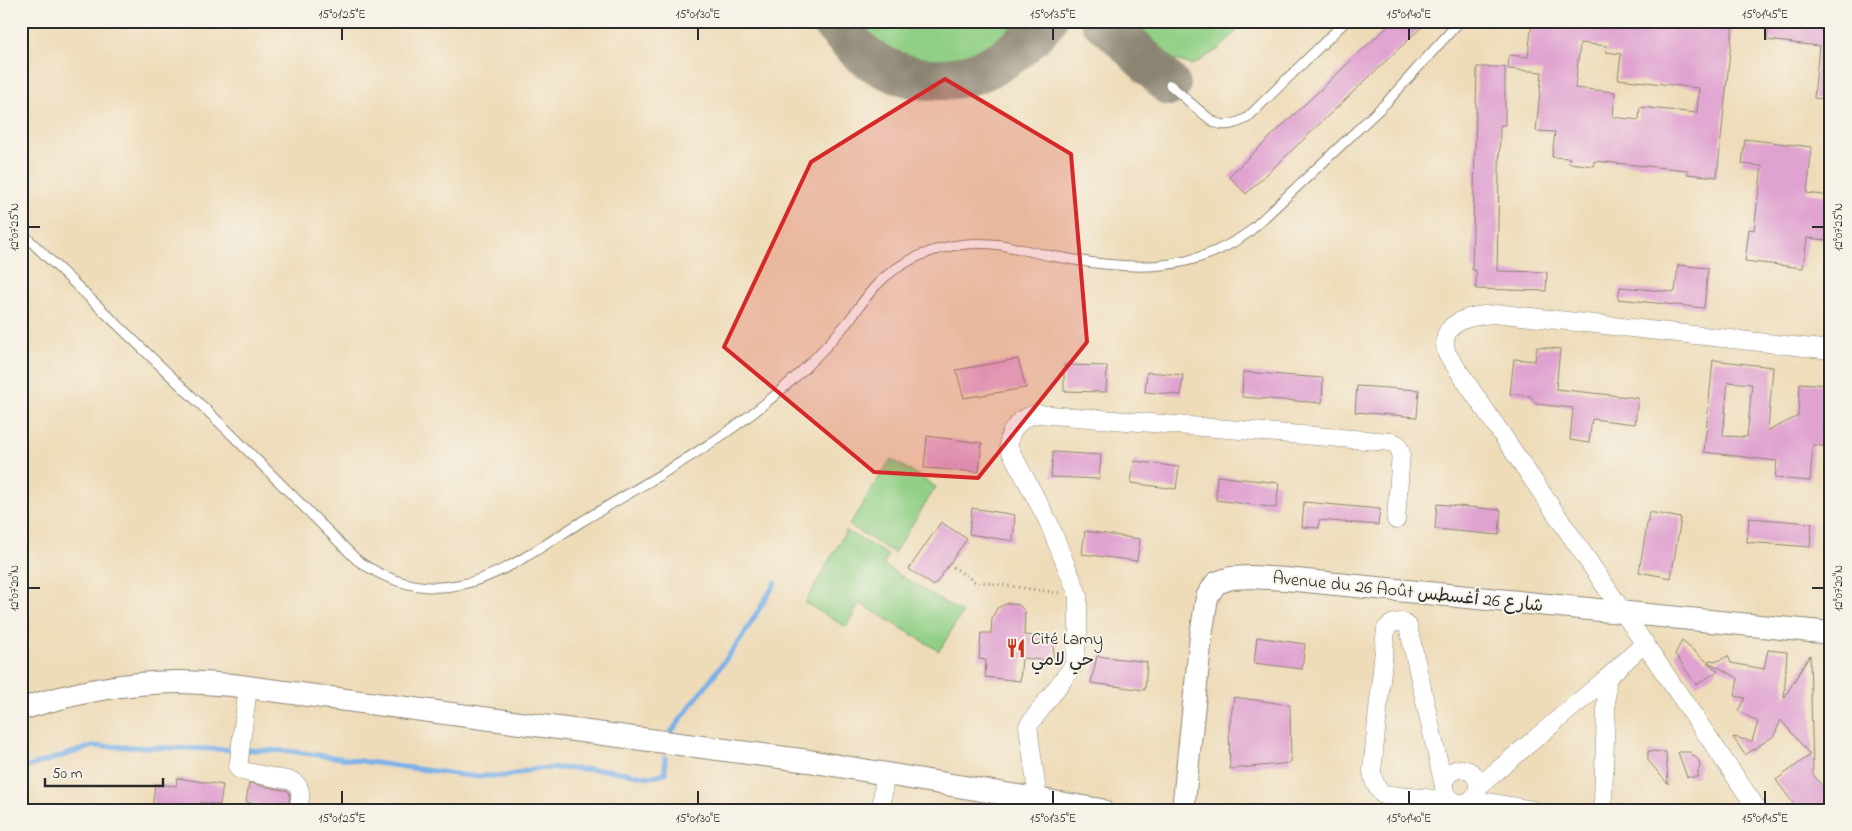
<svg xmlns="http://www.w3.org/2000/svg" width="1852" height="831" font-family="'Indie Flower','Playpen Sans Arabic',sans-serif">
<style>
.green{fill:#90cf85;stroke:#5e7d58}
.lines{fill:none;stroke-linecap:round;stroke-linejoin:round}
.stream{stroke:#79b0e8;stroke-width:5}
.taxiway{stroke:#8c8472;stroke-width:42}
.building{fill:#e0a2d0;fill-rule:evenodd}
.service-casing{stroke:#8c8472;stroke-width:11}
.minor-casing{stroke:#8c8472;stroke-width:19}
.tertiary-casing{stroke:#8c8472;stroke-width:24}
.path{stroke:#8c8472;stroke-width:3;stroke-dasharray:1 4;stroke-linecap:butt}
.service{stroke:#fff;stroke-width:9}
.minor{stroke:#fff;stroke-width:18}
.tertiary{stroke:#fff;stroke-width:22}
.marked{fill:#d62828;fill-opacity:0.2;stroke:#d62828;stroke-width:4;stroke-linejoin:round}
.ticks{fill:none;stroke:#2b2b2b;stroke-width:2}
.labels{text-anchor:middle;stroke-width:4;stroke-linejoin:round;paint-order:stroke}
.street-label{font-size:18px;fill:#2b2b2b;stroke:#f7f3e8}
.poi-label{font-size:18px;fill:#2b2b2b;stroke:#f7f3e8;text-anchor:start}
.neatline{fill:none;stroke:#2b2b2b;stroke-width:2}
.ticks-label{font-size:12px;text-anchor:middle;fill:#2b2b2b}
</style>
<rect width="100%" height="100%" fill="#f7f3e8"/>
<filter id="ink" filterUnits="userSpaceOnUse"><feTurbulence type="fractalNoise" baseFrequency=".02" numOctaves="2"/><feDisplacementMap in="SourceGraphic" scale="10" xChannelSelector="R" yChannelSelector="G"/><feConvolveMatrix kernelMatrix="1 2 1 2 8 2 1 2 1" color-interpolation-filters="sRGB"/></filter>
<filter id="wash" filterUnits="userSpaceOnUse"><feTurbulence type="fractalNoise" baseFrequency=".0096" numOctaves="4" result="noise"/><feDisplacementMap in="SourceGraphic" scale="20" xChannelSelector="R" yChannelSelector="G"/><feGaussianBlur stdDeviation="1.12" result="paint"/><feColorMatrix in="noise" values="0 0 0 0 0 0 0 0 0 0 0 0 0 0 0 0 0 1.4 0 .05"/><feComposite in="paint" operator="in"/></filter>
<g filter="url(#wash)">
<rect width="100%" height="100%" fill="#eedcb9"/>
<g class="green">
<path d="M860,21H1025L1019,27L972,58L925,67L875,46Z"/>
<path d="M1127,21H1247L1219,49L1193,65L1161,56L1130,28Z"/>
<path d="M891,459L936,487L894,553L849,525Z"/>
<path d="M846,531L888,555L883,565L962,613L939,651L860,603L846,627L805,603Z"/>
</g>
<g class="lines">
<g class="stream">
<path d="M671,732L741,639L775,583"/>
<path d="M21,769L93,746L289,751L469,776H507L533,769L558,768L607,770L650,777L665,773V757"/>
</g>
<g class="taxiway">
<path d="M831,21C843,34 855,49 870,59C909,85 959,86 1000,61C1018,51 1032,36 1046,21"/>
<path d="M1102,21L1114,30L1170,85"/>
</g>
</g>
<g id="blocks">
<g class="building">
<path d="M1393,21H1428L1246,194L1229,176Z"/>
<path d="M1532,21H1721L1733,23L1717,177L1687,174L1688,170L1594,161V166L1569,163L1570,158L1552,157L1555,132L1536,131L1542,72L1508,69L1509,55L1528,57ZM1580,43L1607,46L1606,52L1621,54L1618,79L1699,88L1697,113L1640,107L1639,120L1613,117L1615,92L1575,88Z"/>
<path d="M1769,21H1831V100L1814,98L1819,46L1767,40Z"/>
<path d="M1477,67H1505V125H1500L1497,271L1547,272L1546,291L1476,289V270H1472Z"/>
<path d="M1745,139L1812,147L1807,193L1831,196V204L1826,240L1807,238L1803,268L1745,261L1749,229L1754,230L1762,166L1742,164Z"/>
<path d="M1678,265L1708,268L1704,308L1618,299L1620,287L1675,292Z"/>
<path d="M1537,347L1560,349L1556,389L1638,398L1635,424L1592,419L1589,443L1570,440L1573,408L1536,404L1530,396L1510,394L1514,359L1535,361Z"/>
<path d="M1018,359L1026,388L964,398L956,370Z"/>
<path d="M1713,360L1773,367L1768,431L1798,416L1800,383L1828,385L1824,432L1831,433V447L1813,445L1810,481L1775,478L1777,461L1704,452ZM1728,382L1752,384L1747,437L1723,436Z"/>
<path d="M1064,365L1107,366L1106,392L1064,391Z"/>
<path d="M1147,372L1183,375L1181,395L1145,392Z"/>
<path d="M1243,372L1323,378L1322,403L1242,397Z"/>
<path d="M1357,386L1419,390L1417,417L1355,412Z"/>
<path d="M927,436L982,443L979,472L924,468Z"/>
<path d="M1053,452L1101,455L1099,479L1051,477Z"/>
<path d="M1134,461L1179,467L1176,489L1131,483Z"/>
<path d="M1217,476L1279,483L1276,508L1216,500Z"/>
<path d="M1304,502L1380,509L1378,525L1319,520V528L1302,527Z"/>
<path d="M1437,504L1501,510L1499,535L1435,529Z"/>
<path d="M972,508L1015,515L1013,541L969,534Z"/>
<path d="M1649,512L1681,518L1671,578L1639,572Z"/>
<path d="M1749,518L1812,523L1810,547L1747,542Z"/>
<path d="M941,522L967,539L934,586L909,569Z"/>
<path d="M1085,531L1140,539L1137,561L1082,554Z"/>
<path d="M1008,603L1019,605L1025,611L1024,635L1054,638L1053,661L1022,658L1020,681L985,677L986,660L979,659L981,633H991L992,618L997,608Z"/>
<path d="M1257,637L1305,644L1302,669L1254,663Z"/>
<path d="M1682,641L1718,671L1696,685L1675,654Z"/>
<path d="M1768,650L1787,652L1784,698L1810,655L1813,774L1831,798V810H1798L1776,780L1810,755L1781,720L1774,736L1745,755L1733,737L1752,741L1758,722L1738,711L1745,698L1735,696L1738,678L1708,662L1709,660L1718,661L1728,656L1731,663L1764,669Z"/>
<path d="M1097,656L1147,662L1145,690L1091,683Z"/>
<path d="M1234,697L1290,705L1291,763L1230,769L1229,729Z"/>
<path d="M1648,751L1666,752L1668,784L1648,760Z"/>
<path d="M1678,752H1690L1699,761L1700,767L1698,771V777H1687Z"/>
<path d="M177,778L223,785L220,805L201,802L200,810H152L155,784L176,786Z"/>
<path d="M249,783L288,791L290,794L288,810H260V804L246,802Z"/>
</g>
</g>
</g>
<g filter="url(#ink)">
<use href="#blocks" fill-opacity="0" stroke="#8c8472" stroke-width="1"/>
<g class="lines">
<defs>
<g id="service">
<path d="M1170,85C1180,93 1206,118 1216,123C1226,127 1238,123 1247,118L1346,21"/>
<path d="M21,232L224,427L357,560C387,581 422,592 458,585C500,578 545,544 581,522C652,479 728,439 790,382C810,364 829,344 847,323C863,303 872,285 894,270C925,248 964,240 1001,245C1018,248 1035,253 1052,256C1123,269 1187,277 1249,232L1386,103L1460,21"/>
</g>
<g id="minor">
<path d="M248,687L238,768L242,771L292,781C304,788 300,798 298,810"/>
<circle cx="1461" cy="786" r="17"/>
<path d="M1444,786L1408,626L1402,622C1395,622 1391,623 1386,629L1372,772C1374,782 1376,788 1383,795L1451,800"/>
<path d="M1479,786L1607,678L1645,643"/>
<path d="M1038,799L1028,726L1074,665L1078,634V595L1048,521L1010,450C1005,432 1021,416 1038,414L1391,442L1397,444L1401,453L1396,520"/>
<path d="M1472,799L1533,810"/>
<path d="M881,810L885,773"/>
<path d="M1601,810L1603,802L1607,678"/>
<path d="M1758,810L1447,354C1435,318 1479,314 1503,314L1831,350"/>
</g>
<g id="tertiary">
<path d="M21,709C72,693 125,682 178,682C196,682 214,684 232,685L809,761L1101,810"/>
<path d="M1183,810L1201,636L1207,597L1216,583L1231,578L1251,577L1286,579L1831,633"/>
</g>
</defs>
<use href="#service" class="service-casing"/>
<use href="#minor" class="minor-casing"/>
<use href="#tertiary" class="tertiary-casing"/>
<path class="path" d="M953,567L974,581L1060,593"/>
<use href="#service" class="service"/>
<use href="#minor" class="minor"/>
<use href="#tertiary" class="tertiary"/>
</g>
</g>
<path class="marked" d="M945,79L1071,154L1087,342L978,478L874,472L724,347L811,162Z"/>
<path class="ticks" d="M342,28V40M698,28V40M1053,28V40M1409,28V40M1765,28V40M28,227H40M1812,227H1824M28,588H40M1812,588H1824M342,791V804M698,791V804M1053,791V804M1409,791V804M1765,791V804"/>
<defs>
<symbol id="restaurant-bare" viewBox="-9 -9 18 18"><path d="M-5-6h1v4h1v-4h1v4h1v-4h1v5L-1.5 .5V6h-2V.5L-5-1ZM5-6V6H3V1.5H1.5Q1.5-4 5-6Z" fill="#c8321e" stroke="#f7f3e8" stroke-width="2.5" paint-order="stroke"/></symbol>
</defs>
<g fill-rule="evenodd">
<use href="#restaurant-bare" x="1002" y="634" width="28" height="28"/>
</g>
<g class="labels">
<g class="street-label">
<text transform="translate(1408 591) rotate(6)" y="6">Avenue du 26 Août شارع 26 أغسطس</text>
</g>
<g class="poi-label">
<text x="1031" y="644">Cité Lamy<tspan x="1031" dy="21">حي لامي</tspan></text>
</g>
</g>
<rect width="1852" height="831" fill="none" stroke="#f7f3e8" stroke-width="55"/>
<path d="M45 778v8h118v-8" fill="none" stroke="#2b2b2b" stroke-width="2.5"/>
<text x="52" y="778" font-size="15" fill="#2b2b2b" stroke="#f7f3e8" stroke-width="4" paint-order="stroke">50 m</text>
<rect x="28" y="28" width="1796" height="776" class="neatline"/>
<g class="ticks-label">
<text x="342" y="18">15°01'25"E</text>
<text x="698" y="18">15°01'30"E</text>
<text x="1053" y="18">15°01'35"E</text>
<text x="1409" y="18">15°01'40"E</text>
<text x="1765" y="18">15°01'45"E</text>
<text transform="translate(14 227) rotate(-90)" y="4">12°07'25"N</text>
<text transform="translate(1838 227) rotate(-90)" y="4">12°07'25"N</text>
<text transform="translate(14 588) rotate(-90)" y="4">12°07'20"N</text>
<text transform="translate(1838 588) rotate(-90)" y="4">12°07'20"N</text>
<text x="342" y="822">15°01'25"E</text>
<text x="698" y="822">15°01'30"E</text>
<text x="1053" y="822">15°01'35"E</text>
<text x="1409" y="822">15°01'40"E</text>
<text x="1765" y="822">15°01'45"E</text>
</g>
</svg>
